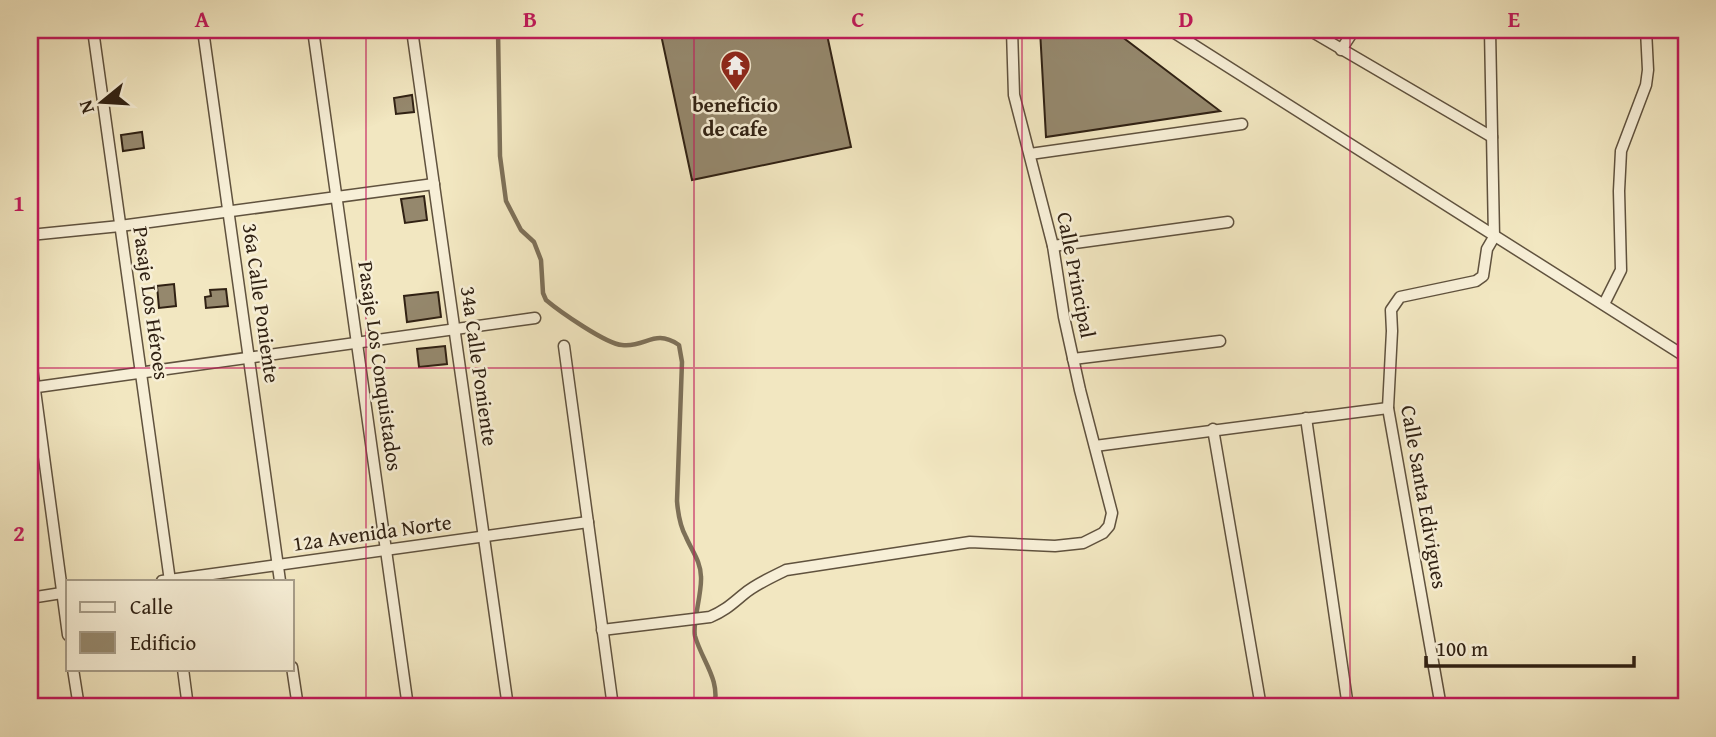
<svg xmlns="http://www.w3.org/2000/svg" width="1716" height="737" font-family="'Gentium Book Plus',serif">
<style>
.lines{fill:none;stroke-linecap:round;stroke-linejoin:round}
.stream{stroke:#7d7058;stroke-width:4.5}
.building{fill:#95886d;stroke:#302113;stroke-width:2}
.minor-casing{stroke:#60523e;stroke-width:13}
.minor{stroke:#f7efd7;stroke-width:10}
.grid{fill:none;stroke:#c2185b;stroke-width:2;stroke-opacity:0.55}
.labels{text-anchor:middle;stroke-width:5;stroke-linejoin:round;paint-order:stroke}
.poi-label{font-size:21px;font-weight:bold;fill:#302113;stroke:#f7efd7}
.street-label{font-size:21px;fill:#302113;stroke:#f7efd7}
.neatline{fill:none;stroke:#c2185b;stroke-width:2.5}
.grid-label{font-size:23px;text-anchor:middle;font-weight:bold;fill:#c2185b}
</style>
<rect width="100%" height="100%" fill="#f2e7c1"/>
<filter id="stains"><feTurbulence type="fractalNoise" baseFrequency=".00286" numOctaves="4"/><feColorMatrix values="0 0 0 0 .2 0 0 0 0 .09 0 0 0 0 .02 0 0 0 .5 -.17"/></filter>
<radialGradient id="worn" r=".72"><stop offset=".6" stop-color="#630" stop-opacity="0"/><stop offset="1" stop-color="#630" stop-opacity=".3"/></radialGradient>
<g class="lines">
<path class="stream" d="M498,30L500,156L506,201L521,230L534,242L541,260L543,293L546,300C559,311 606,344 622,345C646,348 654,328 679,345L682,362L677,501C678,514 680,526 686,537C692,551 701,562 701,577C702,594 692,624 695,636C702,661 721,680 714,707"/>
</g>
<g class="building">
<path d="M660,30H826L851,147L692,180Z"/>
<path d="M1040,30H1113L1220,111L1046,137Z"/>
<path d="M412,95L414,112L396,114L394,98Z"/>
<path d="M142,132L144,148L123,151L121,135Z"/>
<path d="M424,196L427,220L405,223L401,199Z"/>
<path d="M174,284L176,306L159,308L157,286Z"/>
<path d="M226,289L228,306L206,308L205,297L211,296L210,290Z"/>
<path d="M438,292L441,317L407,322L404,296Z"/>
<path d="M445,346L447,364L419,367L417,349Z"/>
</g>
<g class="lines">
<defs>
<g id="minor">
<path d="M93,30L170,581"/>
<path d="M203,30L280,581"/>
<path d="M313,30L408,707"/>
<path d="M412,30L508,707"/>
<path d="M1170,30L1686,357"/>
<path d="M1309,30L1492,137"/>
<path d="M1341,50L1354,30"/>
<path d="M1030,154L1242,124"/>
<path d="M30,235L120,226L434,184"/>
<path d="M1053,246L1228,222"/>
<path d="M1604,304L1621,270L1619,191L1621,151L1646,85L1648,70L1646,30"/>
<path d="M564,346L613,707"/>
<path d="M30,353L68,635"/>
<path d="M1073,359L1220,341"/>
<path d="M30,388L535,318"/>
<path d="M1306,418L1348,707"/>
<path d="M1213,429L1261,707"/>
<path d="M1095,446L1388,408"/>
<path d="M162,581L588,522"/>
<path d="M30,598L68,592"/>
<path d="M602,630L710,617C725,611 733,603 744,594C756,584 772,577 786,570L970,542L1055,546L1083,543L1103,533L1109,526L1112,513L1080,390L1064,317L1053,246L1014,95L1012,30"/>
<path d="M292,667L298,707"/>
<path d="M73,669L79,707"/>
<path d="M183,669L188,707"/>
<path d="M1441,707L1388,408L1392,331L1391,310L1400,297L1476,281L1483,276L1487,249L1494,237L1490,30"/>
</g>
</defs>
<use href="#minor" class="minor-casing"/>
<use href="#minor" class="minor"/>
</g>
<path class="grid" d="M366,30V707M694,30V707M1022,30V707M1350,30V707M30,368H1686"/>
<defs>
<symbol id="temple-pin" viewBox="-11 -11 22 30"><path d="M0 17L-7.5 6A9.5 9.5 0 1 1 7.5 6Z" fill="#8f2418" stroke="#f7efd7"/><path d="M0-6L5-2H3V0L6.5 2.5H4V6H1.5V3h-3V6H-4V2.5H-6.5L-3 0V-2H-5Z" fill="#fff"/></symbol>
</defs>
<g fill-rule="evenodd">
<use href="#temple-pin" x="718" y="48" width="35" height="47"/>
</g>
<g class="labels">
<g class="poi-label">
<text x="735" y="112">beneficio<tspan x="735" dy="24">de cafe</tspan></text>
</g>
<g class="street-label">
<text transform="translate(1076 275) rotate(79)" y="7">Calle Principal</text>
<text transform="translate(151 303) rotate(82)" y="7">Pasaje Los Héroes</text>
<text transform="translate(261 303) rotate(82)" y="7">36a Calle Poniente</text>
<text transform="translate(380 366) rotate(82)" y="7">Pasaje Los Conquistados</text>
<text transform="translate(479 366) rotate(82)" y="7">34a Calle Poniente</text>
<text transform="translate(1424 497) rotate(80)" y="7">Calle Santa Edivigues</text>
<text transform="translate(372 533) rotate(-8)" y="7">12a Avenida Norte</text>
</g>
</g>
<rect width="1716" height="737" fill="none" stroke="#f2e7c1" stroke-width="77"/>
<rect x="66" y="580" width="228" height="91" fill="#f7efd7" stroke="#a79d89" stroke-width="2"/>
<rect x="80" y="602" width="35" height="10" fill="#f7efd7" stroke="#a79d89" stroke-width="2"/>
<text x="130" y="614" font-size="21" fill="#302113">Calle</text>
<rect x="80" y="632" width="35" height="21" fill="#95886d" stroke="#a79d89" stroke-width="2"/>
<text x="130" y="650" font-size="21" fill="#302113">Edificio</text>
<g transform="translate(102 102) rotate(252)" stroke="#f7efd7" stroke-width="5" paint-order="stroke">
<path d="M0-5L12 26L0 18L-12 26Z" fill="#302113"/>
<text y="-10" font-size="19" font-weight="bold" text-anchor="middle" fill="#302113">N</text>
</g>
<path d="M1426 656v10h208v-10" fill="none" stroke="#302113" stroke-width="3.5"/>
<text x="1436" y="656" font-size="21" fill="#302113" stroke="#f7efd7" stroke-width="5" paint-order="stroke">100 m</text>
<rect x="38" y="38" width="1640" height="660" class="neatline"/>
<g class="grid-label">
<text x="202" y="27">A</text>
<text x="530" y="27">B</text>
<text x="858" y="27">C</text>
<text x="1186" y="27">D</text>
<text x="1514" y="27">E</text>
<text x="19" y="211">1</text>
<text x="19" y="541">2</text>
</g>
<rect width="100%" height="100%" filter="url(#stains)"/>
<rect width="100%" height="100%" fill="url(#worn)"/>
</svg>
